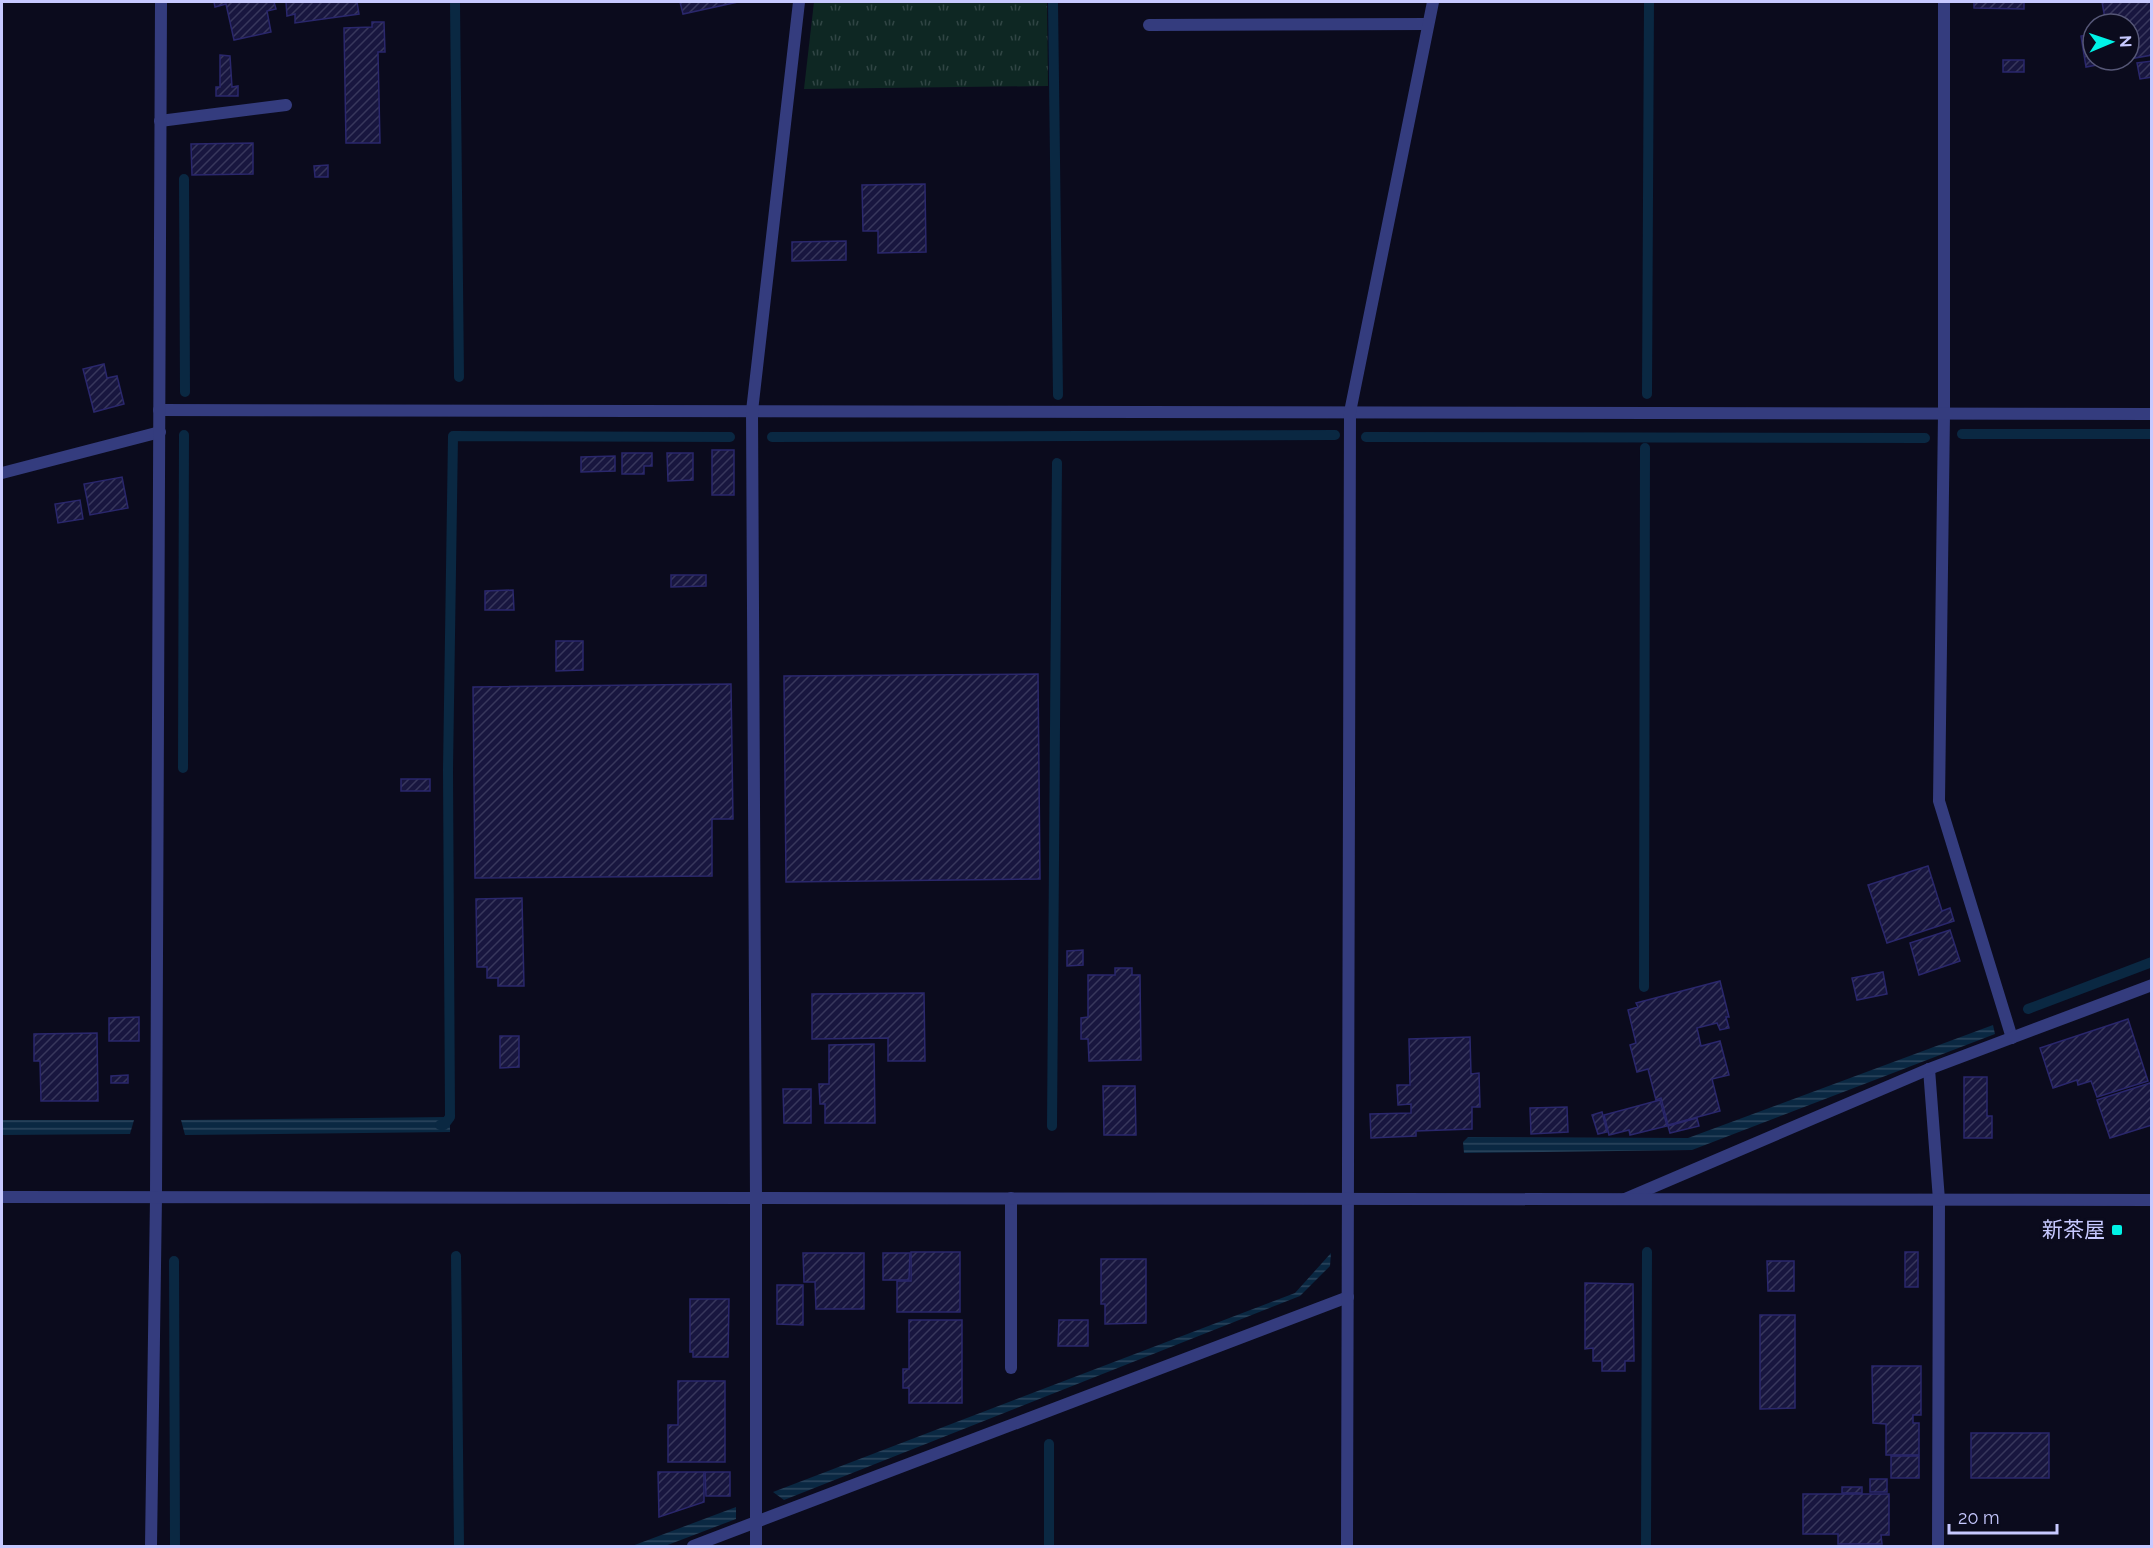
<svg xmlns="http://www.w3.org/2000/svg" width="2153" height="1548" font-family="Raleway,'Noto Sans JP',sans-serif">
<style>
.grass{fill:url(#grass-tufts)}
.water{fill:url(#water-rules)}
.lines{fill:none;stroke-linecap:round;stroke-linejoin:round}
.stream{stroke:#0a2842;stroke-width:10}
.building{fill:url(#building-hatch);stroke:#2a276c;stroke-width:1.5}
.service{stroke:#343c7e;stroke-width:12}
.minor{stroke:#343c7e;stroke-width:12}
.tertiary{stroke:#343c7e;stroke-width:12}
.poi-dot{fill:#00f2e6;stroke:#0b0b1d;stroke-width:2}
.labels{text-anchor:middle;stroke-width:6;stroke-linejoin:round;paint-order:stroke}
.poi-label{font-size:21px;fill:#c7c9ff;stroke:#0b0b1d;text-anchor:end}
</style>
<defs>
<pattern id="grass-tufts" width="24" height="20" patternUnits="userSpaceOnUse" patternTransform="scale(1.5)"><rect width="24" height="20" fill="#0e2723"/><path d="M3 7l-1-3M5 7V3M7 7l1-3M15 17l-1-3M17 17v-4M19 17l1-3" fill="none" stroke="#304544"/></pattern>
<pattern id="water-rules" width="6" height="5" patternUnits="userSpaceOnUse" patternTransform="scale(1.5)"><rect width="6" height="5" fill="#0a2842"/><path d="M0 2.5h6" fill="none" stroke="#2c465e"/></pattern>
<pattern id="building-hatch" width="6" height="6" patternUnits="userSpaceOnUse" patternTransform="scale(1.5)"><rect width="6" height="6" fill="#18163f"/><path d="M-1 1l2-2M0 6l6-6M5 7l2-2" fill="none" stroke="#38375c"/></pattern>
</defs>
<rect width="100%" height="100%" fill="#0b0b1d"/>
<path class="grass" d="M814,2H1047L1048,86L804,89Z"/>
<g class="water">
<path d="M1993,1025L1995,1034L1692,1150L1464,1153L1463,1142L1468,1137L1688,1138Z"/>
<path d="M450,1117V1132L185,1135L181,1120Z"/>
<path d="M2,1120H134L130,1134L2,1135Z"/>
<path d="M1331,1253L1330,1266L1300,1296L784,1500L773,1492L1295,1293Z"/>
<path d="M736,1507V1519L665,1546H632Z"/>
</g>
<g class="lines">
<g class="stream">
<path d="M455,2L459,377"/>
<path d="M1053,2L1058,395"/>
<path d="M184,179L185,392"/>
<path d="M1647,394L1649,2"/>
<path d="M1962,434H2152"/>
<path d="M772,437L1335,435"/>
<path d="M1366,437L1925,438"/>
<path d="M183,768L184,435"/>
<path d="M1644,987L1645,448"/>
<path d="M2028,1009L2152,962"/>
<path d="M440,1125H444L450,1117L448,770L453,436L730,437"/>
<path d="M1052,1126L1057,463"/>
<path d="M456,1256L459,1546"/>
<path d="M174,1261L175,1546"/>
<path d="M1049,1444V1546"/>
<path d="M1646,1546L1647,1252"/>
</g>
</g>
<g class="building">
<path d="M214,2H274L276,9L267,11L271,32L234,40L226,4L215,7Z"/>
<path d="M286,2H357L359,14L295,23V14L287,16Z"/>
<path d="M680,2H738L683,14Z"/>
<path d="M1974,2H2024V9L1974,8Z"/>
<path d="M2102,2H2152V55L2129,59V24H2106Z"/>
<path d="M372,22H384L385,52H378L380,143H346L344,28L372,27Z"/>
<path d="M2093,34V60H2123L2086,67L2081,36Z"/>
<path d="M220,55L230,56L232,87L238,86V96H216V87H220Z"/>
<rect x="2003" y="60" width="21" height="12"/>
<path d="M2152,61V77L2140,79L2137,63Z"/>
<path d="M253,143V174L192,175L191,144Z"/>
<path d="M328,165V177H315L314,166Z"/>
<path d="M925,184L926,252L878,253V231H863L862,185Z"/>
<path d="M846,241V260L792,261V242Z"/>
<path d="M104,364L107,378L117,376L124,404L94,412L83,369Z"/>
<rect x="712" y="450" width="22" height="45"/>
<path d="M622,453H652V466H644V474H622Z"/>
<path d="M667,453H693V480L668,481Z"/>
<path d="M615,456V471L581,472V457Z"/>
<path d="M122,477L128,508L90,515L84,484Z"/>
<path d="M80,500L83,519L58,523L55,504Z"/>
<path d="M671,575H706V586L671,587Z"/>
<path d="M513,590L514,610H485V591Z"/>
<path d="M556,641H583V670L556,671Z"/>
<path d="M1038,674L1040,879L786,882L784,676Z"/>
<path d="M731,684L733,819H712V876L475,878L473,687Z"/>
<rect x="401" y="779" width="29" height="12"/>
<path d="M1928,866L1942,911L1950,908L1954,921L1887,943L1868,885Z"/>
<path d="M522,898L524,986H498V978H487V967H477L476,899Z"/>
<path d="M1950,930L1960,961L1919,975L1910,943Z"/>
<path d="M1083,950V965L1067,966V951Z"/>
<path d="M1115,968H1132V975H1140L1141,1060L1089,1061L1088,1039H1081V1018L1088,1017V975H1115Z"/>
<path d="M1883,972L1887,994L1857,1000L1852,978Z"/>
<path d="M1720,981L1729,1017H1726L1729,1028L1720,1030L1717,1023L1697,1028L1701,1046L1720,1041L1729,1075L1712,1079L1720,1111L1668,1125L1661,1098L1656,1100L1648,1069L1637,1072L1630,1045L1636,1043L1628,1010L1638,1007L1636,1003Z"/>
<path d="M924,993L925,1061H888V1038L812,1039V994Z"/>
<path d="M139,1017V1041H109V1018Z"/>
<path d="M2128,1019L2148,1081L2097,1097L2091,1081L2078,1085L2077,1080L2053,1088L2040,1048Z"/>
<path d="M97,1033L98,1101H41L40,1061H34V1034Z"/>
<path d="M500,1036H519V1067L500,1068Z"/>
<path d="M1470,1037L1471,1074L1479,1073L1480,1107H1472V1129L1416,1131V1136L1371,1138L1370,1114L1411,1113V1104L1398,1105L1397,1085H1410L1409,1039Z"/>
<path d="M874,1044L875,1123H825V1104H820L819,1084H829V1045Z"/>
<path d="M128,1075V1083H111V1076Z"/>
<path d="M1964,1077H1987V1116H1992V1138H1964Z"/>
<path d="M2150,1083L2152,1089V1125L2110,1138L2097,1100Z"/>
<path d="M1103,1086H1135L1136,1135H1104Z"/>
<path d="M783,1089H811V1123H784Z"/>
<path d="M1660,1100L1667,1126L1630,1135L1629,1130L1609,1135L1604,1115Z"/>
<path d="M1567,1107L1568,1132L1531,1134L1530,1108Z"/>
<path d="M1602,1112L1607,1132L1598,1134L1592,1115Z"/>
<path d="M1697,1118L1699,1126L1670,1133L1668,1126Z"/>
<path d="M911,1252H960V1312H897V1281H911Z"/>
<rect x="1905" y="1252" width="13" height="35"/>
<path d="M803,1253H864V1309H816L815,1282H804Z"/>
<path d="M883,1253H910L909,1280H883Z"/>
<path d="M1101,1259H1146V1323L1105,1324V1304H1101Z"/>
<path d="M1767,1261H1794V1291H1768Z"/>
<path d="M1585,1283L1633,1284L1634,1361H1625V1371H1602V1361H1593V1348L1585,1349Z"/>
<path d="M777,1285H803V1325L777,1324Z"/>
<path d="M690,1299H729L728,1357H693V1352H690Z"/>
<path d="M1760,1315H1795V1408L1760,1409Z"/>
<path d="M909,1320H962V1403H909V1388H903V1369H909Z"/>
<path d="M1059,1320H1088V1346H1058Z"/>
<path d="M1872,1366H1921V1415H1913V1423H1919V1455H1886V1424L1873,1423Z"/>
<path d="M678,1381H725V1462H668V1425H678Z"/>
<rect x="1971" y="1433" width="78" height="45"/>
<rect x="1891" y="1456" width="28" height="22"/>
<path d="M658,1472H704V1502L659,1517Z"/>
<path d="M705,1472H730V1496H706Z"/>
<rect x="1870" y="1479" width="17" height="13"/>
<rect x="1842" y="1487" width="20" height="6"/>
<path d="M1803,1494H1889V1535H1881L1882,1544H1838V1534H1803Z"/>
</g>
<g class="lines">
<g class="service">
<path d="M1149,25L1428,24"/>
<path d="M160,121L286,105"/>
<path d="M2,473L160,432"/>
<path d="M1011,1198V1368"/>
</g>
<g class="minor">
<path d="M1944,2V414L1939,801L2012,1038"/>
<path d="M159,410L2152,414"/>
<path d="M1929,1069L1939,1200L1938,1546"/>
<path d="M1625,1199L1929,1069L2152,985"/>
<path d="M151,1546L156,1197L161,2"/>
<path d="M693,1546L1348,1297"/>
<path d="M756,1546V1198L752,411L799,2"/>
<path d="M1347,1546L1350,412L1433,2"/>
</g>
<path class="tertiary" d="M2,1197L2152,1200"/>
</g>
<rect class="poi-dot" x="2111" y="1224" width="12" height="12" rx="3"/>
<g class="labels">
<g class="poi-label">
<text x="2105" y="1237">新茶屋</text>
</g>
</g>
<rect width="2153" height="1548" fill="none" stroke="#c7c9ff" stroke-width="6"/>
<g transform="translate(2111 42) rotate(88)"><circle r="28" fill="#0b0b1d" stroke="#565777" stroke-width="1.5"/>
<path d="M0-4.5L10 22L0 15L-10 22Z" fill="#00f2e6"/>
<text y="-9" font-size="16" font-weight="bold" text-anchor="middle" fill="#c7c9ff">N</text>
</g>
<path d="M1949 1524v9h108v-9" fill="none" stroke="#c7c9ff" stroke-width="3"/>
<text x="1958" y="1524" font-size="18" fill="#c7c9ff" stroke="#0b0b1d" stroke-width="4.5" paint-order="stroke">20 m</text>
</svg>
